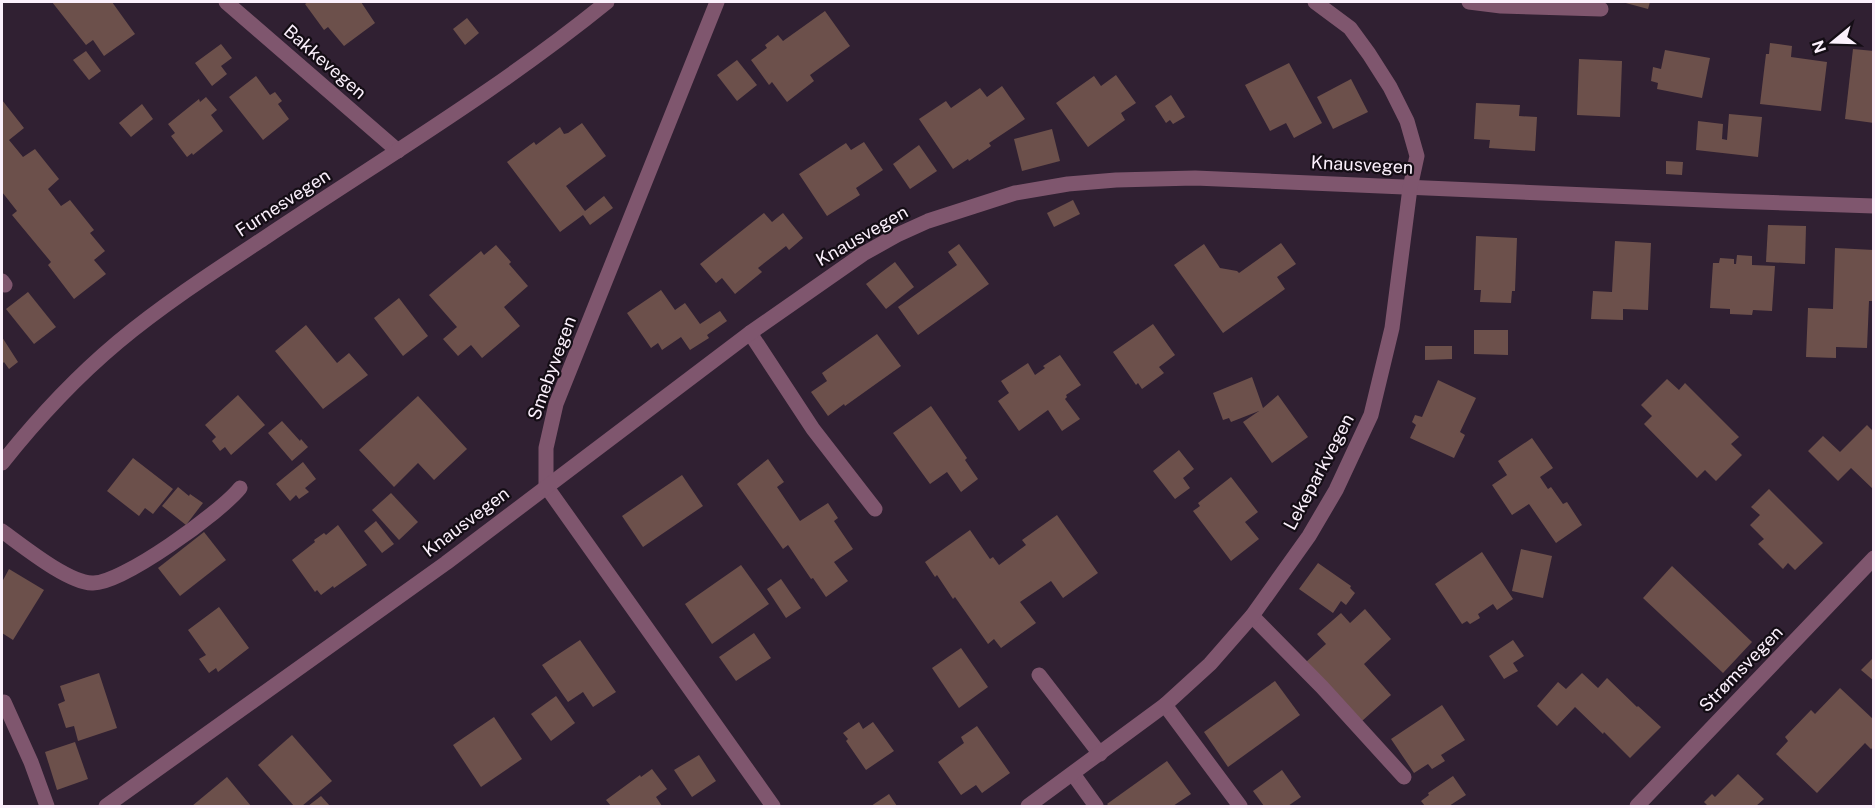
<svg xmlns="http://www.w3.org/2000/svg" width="1875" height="808" font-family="'Public Sans',sans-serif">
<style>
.building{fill:#6c504b}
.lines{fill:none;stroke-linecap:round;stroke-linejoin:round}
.minor{stroke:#7f566e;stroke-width:15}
.labels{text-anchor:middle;stroke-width:4.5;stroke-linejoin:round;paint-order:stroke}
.street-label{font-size:18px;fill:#fbf0fc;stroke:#140d15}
</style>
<rect width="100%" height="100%" fill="#302032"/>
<g class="building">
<path d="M52,2H112L135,34L104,56L93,40L86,45Z"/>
<path d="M308,2H361L375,23L344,46L328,27L324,30L305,4Z"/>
<path d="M1622,2H1650L1648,9Z"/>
<path d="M825,11L850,46L810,75L814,81L787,102L772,82L769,85L751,60L767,48L765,45L778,35L783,41Z"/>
<path d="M467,18L479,33L465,45L453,29Z"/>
<path d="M1770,43L1792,46L1791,57L1827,62L1821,111L1760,104L1766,54H1769Z"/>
<path d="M221,44L232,58L221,66L227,74L212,86L195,63Z"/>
<path d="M1853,49L1874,51V123L1845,119Z"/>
<path d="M1665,50L1710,58L1702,98L1657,89L1658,83L1651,81L1653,67L1661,69Z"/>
<path d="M86,51L101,71L89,80L73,60Z"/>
<path d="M1579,59L1622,61L1620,117L1577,115Z"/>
<path d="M737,60L757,85L737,101L717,75Z"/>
<path d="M1289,63L1322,123L1294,138L1286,123L1270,131L1245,85Z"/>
<path d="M1116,75L1136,103L1121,113L1125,120L1088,147L1056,103L1094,76L1101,86Z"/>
<path d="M256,76L270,95L275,92L282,101L278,104L289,119L263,140L229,97Z"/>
<path d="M1351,79L1368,112L1333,129L1317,97Z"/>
<path d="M1002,86L1025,119L989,143L991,146L969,161L968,159L953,169L919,119L946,101L951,108L980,88L987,97Z"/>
<path d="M1171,95L1185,117L1173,124L1170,120L1166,123L1155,106Z"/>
<path d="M206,97L217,110L211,115L223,131L193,155L192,153L187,157L171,136L175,133L168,124L199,99L200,102Z"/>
<path d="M2,100L24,128L9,140L23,157L35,149L59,179L48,189L61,206L70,200L94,230L90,233L105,251L94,260L106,274L74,299L48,265L51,262L12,215L17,211L2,192Z"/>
<path d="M1476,103L1520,105L1519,116L1537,117L1535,151L1489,148L1490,140L1474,139Z"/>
<path d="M142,104L153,119L131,137L119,123Z"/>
<path d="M1729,114L1762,117L1758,157L1696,150L1698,121L1723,124L1722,139L1727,140Z"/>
<path d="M582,123L606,156L566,186L585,211L604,196L613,208L590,225L583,215L560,232L507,162L534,142L536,145L560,127L564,134L568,133Z"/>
<path d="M1052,129L1060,161L1022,171L1014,139Z"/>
<path d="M864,142L883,170L856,188L860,195L827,216L799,174L846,143L851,150Z"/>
<path d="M919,145L937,171L910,189L893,164Z"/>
<path d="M1666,161L1683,162L1682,175L1666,174Z"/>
<path d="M1073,200L1080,214L1054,227L1047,213Z"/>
<path d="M764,213L772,222L783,213L803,238L789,250L786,246L758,268L762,272L735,294L722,278L716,283L700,264Z"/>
<path d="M1768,225L1806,226L1805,264L1766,262Z"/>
<path d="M1476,236L1517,238L1515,291H1512L1511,303L1480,302L1481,290H1474Z"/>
<path d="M1615,241L1651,243L1648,310L1623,309V320L1591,319L1593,291L1612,292Z"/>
<path d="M1281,243L1296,264L1277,277L1285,289L1223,333L1174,265L1204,244L1220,268L1237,271L1239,273Z"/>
<path d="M959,244L989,284L918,335L898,307L957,265L948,252Z"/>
<path d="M496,245L511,262L509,264L528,286L504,307L520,326L482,358L471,345L458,356L443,339L457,327L429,295L481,251L484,255Z"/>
<path d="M1835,248L1874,250V301H1869L1867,348L1836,347V358L1806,357L1808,308L1833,309Z"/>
<path d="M1737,255L1752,256V265L1775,266L1772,311L1753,310L1752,315L1730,314V309L1710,308L1713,263H1719L1720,258L1734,259V264H1736Z"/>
<path d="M895,262L914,287L886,309L866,284Z"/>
<path d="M661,290L675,310L685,303L700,324L720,311L727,321L707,335L709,338L690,350L681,337L662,350L658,343L651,348L627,313Z"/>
<path d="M28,292L56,327L34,344L6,309Z"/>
<path d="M399,298L428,336L403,356L374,318Z"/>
<path d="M1153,324L1175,355L1159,367L1164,373L1142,389L1138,383L1136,385L1113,352Z"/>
<path d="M306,325L337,363L349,353L368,375L323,409L275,351Z"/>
<path d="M1474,330H1508V355L1474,354Z"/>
<path d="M877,334L901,366L845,406L844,404L828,416L811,392L827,381L822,373Z"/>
<path d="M2,337L18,362L9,369L4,362L2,364Z"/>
<path d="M1425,346H1452V359L1425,360Z"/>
<path d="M1060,355L1081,385L1066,395L1067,397L1065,399L1080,419L1062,431L1048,410L1019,431L998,401L1009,393L1001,381L1028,363L1035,375L1045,368L1043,366Z"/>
<path d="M1252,377L1263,408L1278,395L1308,437L1272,463L1243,422L1259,411L1231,422L1229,418L1223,420L1213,393Z"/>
<path d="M1667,379L1679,390L1685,383L1739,437L1731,444L1742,455L1716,481L1705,470L1697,478L1644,424L1652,416L1641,405Z"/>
<path d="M1438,380L1476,398L1460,432L1465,435L1454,458L1410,438L1416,425L1412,422L1415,415L1422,417Z"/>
<path d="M238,395L265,425L231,455L225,447L220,451L212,441L216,437L205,425Z"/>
<path d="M418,396L467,449L434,480L418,463L394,487L359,450Z"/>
<path d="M931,406L967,458L965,460L978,479L961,492L947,472L930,484L893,433Z"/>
<path d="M282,421L300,441L301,439L308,447L292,461L268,433Z"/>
<path d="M1867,425L1874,432V490L1851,468L1838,481L1808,451L1823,436L1840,452Z"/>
<path d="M1532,438L1553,468L1540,477L1548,489L1551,487L1563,504L1567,502L1582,525L1556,543L1529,504L1512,515L1492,485L1507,475L1498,461Z"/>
<path d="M1179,450L1194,469L1183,478L1190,488L1175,499L1153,471Z"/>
<path d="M133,458L173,489L153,514L145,508L139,516L107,491Z"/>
<path d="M768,459L784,482L777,487L800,521L828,503L838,518L834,521L853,549L834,562L848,581L826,597L813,578L811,579L788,545L783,549L737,484Z"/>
<path d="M303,462L316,479L305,488L309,492L299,499L296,495L290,501L276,484Z"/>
<path d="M682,475L703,506L643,547L622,516Z"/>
<path d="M1231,477L1258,512L1245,522L1259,539L1231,561L1193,511L1200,506L1198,503Z"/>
<path d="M178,487L189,496L190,494L203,503L186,525L162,506Z"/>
<path d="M1769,489L1823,543L1795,570L1788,563L1783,569L1758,544L1764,539L1750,525L1760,515L1751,507Z"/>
<path d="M391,493L418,522L399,540L372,510Z"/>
<path d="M1057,515L1098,573L1063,598L1051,581L1020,602L1036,623L1001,648L994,639L988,644L955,597L953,599L937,575L935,577L925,562L970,530L990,559L993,557L999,565L1026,545L1022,540Z"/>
<path d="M376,521L394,544L382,553L364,531Z"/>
<path d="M338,525L367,565L334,588L333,586L321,595L317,590L315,592L292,560L315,542L314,540L324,533L326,535Z"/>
<path d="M204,532L226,560L180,596L158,568Z"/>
<path d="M1521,549L1552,556L1543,598L1512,591Z"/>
<path d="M1482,552L1513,599L1497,610L1493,604L1478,614L1480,618L1470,624L1467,621L1462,624L1435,584Z"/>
<path d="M1318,563L1351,586L1350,588L1355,593L1346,605L1341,601L1333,613L1299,589Z"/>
<path d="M741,565L769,604L712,644L685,604Z"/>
<path d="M1672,566L1752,642L1723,673L1643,598Z"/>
<path d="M9,569L44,590L13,640L2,633V582Z"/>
<path d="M781,579L801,608L786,618L767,589Z"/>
<path d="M219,607L249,648L218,672L216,668L209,673L199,659L206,655L188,630Z"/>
<path d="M1365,609L1391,639L1364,664L1391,695L1362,721L1306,662L1326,644L1317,634L1341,613L1350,623Z"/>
<path d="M754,633L771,658L736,681L719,657Z"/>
<path d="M580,640L616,692L593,707L583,692L568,702L542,665Z"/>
<path d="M1513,640L1524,656L1513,663L1518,671L1504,679L1489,656Z"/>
<path d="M961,648L988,687L959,708L932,668Z"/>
<path d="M1874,657V681L1861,670Z"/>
<path d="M99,673L117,728L78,741L74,726L66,728L58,704L65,701L60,686Z"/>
<path d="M1582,673L1598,688L1607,678L1637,707L1638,706L1661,727L1630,758L1604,732L1603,734L1575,707L1557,726L1537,706L1558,682L1566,689Z"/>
<path d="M1275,681L1300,715L1228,767L1204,732Z"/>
<path d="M1840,688L1874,720V747L1871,749L1865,743L1817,793L1776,754L1788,741L1785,737L1811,710L1815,714Z"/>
<path d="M556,696L575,723L551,741L531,714Z"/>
<path d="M1442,705L1465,740L1441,755L1445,761L1432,769L1428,764L1414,773L1391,739Z"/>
<path d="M494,717L522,759L481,787L453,745Z"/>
<path d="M859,722L863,729L873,722L894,751L866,770L846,741L848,739L843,733Z"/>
<path d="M977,726L1010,773L982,793L976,785L961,795L938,762L964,743L961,737Z"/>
<path d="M292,735L332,781L302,806H294L258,765Z"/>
<path d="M75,742L88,779L57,790L45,752Z"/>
<path d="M699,755L716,781L692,797L674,770Z"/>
<path d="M1167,761L1191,794L1173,806H1109L1107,804Z"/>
<path d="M652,769L667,789L656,797L662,806H611L606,800L640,775L641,777Z"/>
<path d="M1282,770L1301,797L1288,806H1264L1253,791Z"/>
<path d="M1738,774L1764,799L1756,806H1705L1707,805L1704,802L1712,794L1715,797Z"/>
<path d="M1453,776L1466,795L1449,806H1425L1421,801L1429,795L1428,793Z"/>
<path d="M227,777L251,806H192Z"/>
<path d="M889,794L897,806H871Z"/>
<path d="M321,796L330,806H308Z"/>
</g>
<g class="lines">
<g class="minor">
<path d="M226,2L398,151"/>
<path d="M717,2L556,404L546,448V486L773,806"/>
<path d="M1469,2L1501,6L1601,9"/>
<path d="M2,281L5,285"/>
<path d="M750,333L813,429L875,509"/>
<path d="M2,463C37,419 75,378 118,342C165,303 216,270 266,237C381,160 500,89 607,2"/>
<path d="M2,531C23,546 67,582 92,583C121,585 222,511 240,488"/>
<path d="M1252,616L1322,687L1404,777"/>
<path d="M1039,675L1100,754"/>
<path d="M4,702L31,762L47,806"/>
<path d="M1165,705L1240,806"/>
<path d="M1073,774L1096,806"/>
<path d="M106,806L446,563L750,333L863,254L897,235L928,221L1015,193L1068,184L1116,180L1195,178L1728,201L1874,206"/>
<path d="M1028,806L1165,705L1210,664L1252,616L1309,536L1336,490L1371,415L1392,328L1410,188L1417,156L1407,121L1390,87L1369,54L1350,28L1315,2"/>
<path d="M1637,806L1874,558"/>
</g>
</g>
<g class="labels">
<g class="street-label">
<text transform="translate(325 62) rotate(41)" y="6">Bakkevegen</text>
<text transform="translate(1362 165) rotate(3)" y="6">Knausvegen</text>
<text transform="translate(283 203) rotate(-33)" y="6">Furnesvegen</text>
<text transform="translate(862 236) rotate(-30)" y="6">Knausvegen</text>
<text transform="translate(552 368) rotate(-70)" y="6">Smebyvegen</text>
<text transform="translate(1319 472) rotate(-62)" y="6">Lekeparkvegen</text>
<text transform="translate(466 522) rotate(-37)" y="6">Knausvegen</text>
<text transform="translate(1741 669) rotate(-46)" y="6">Strømsvegen</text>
</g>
</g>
<rect width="1875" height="808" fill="none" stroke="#fbf0fc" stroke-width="6"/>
<g transform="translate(1833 42) rotate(251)" stroke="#140d15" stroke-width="4.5" paint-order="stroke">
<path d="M0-4.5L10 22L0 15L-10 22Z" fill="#fbf0fc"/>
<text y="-9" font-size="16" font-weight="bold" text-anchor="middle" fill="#fbf0fc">N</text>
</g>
</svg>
